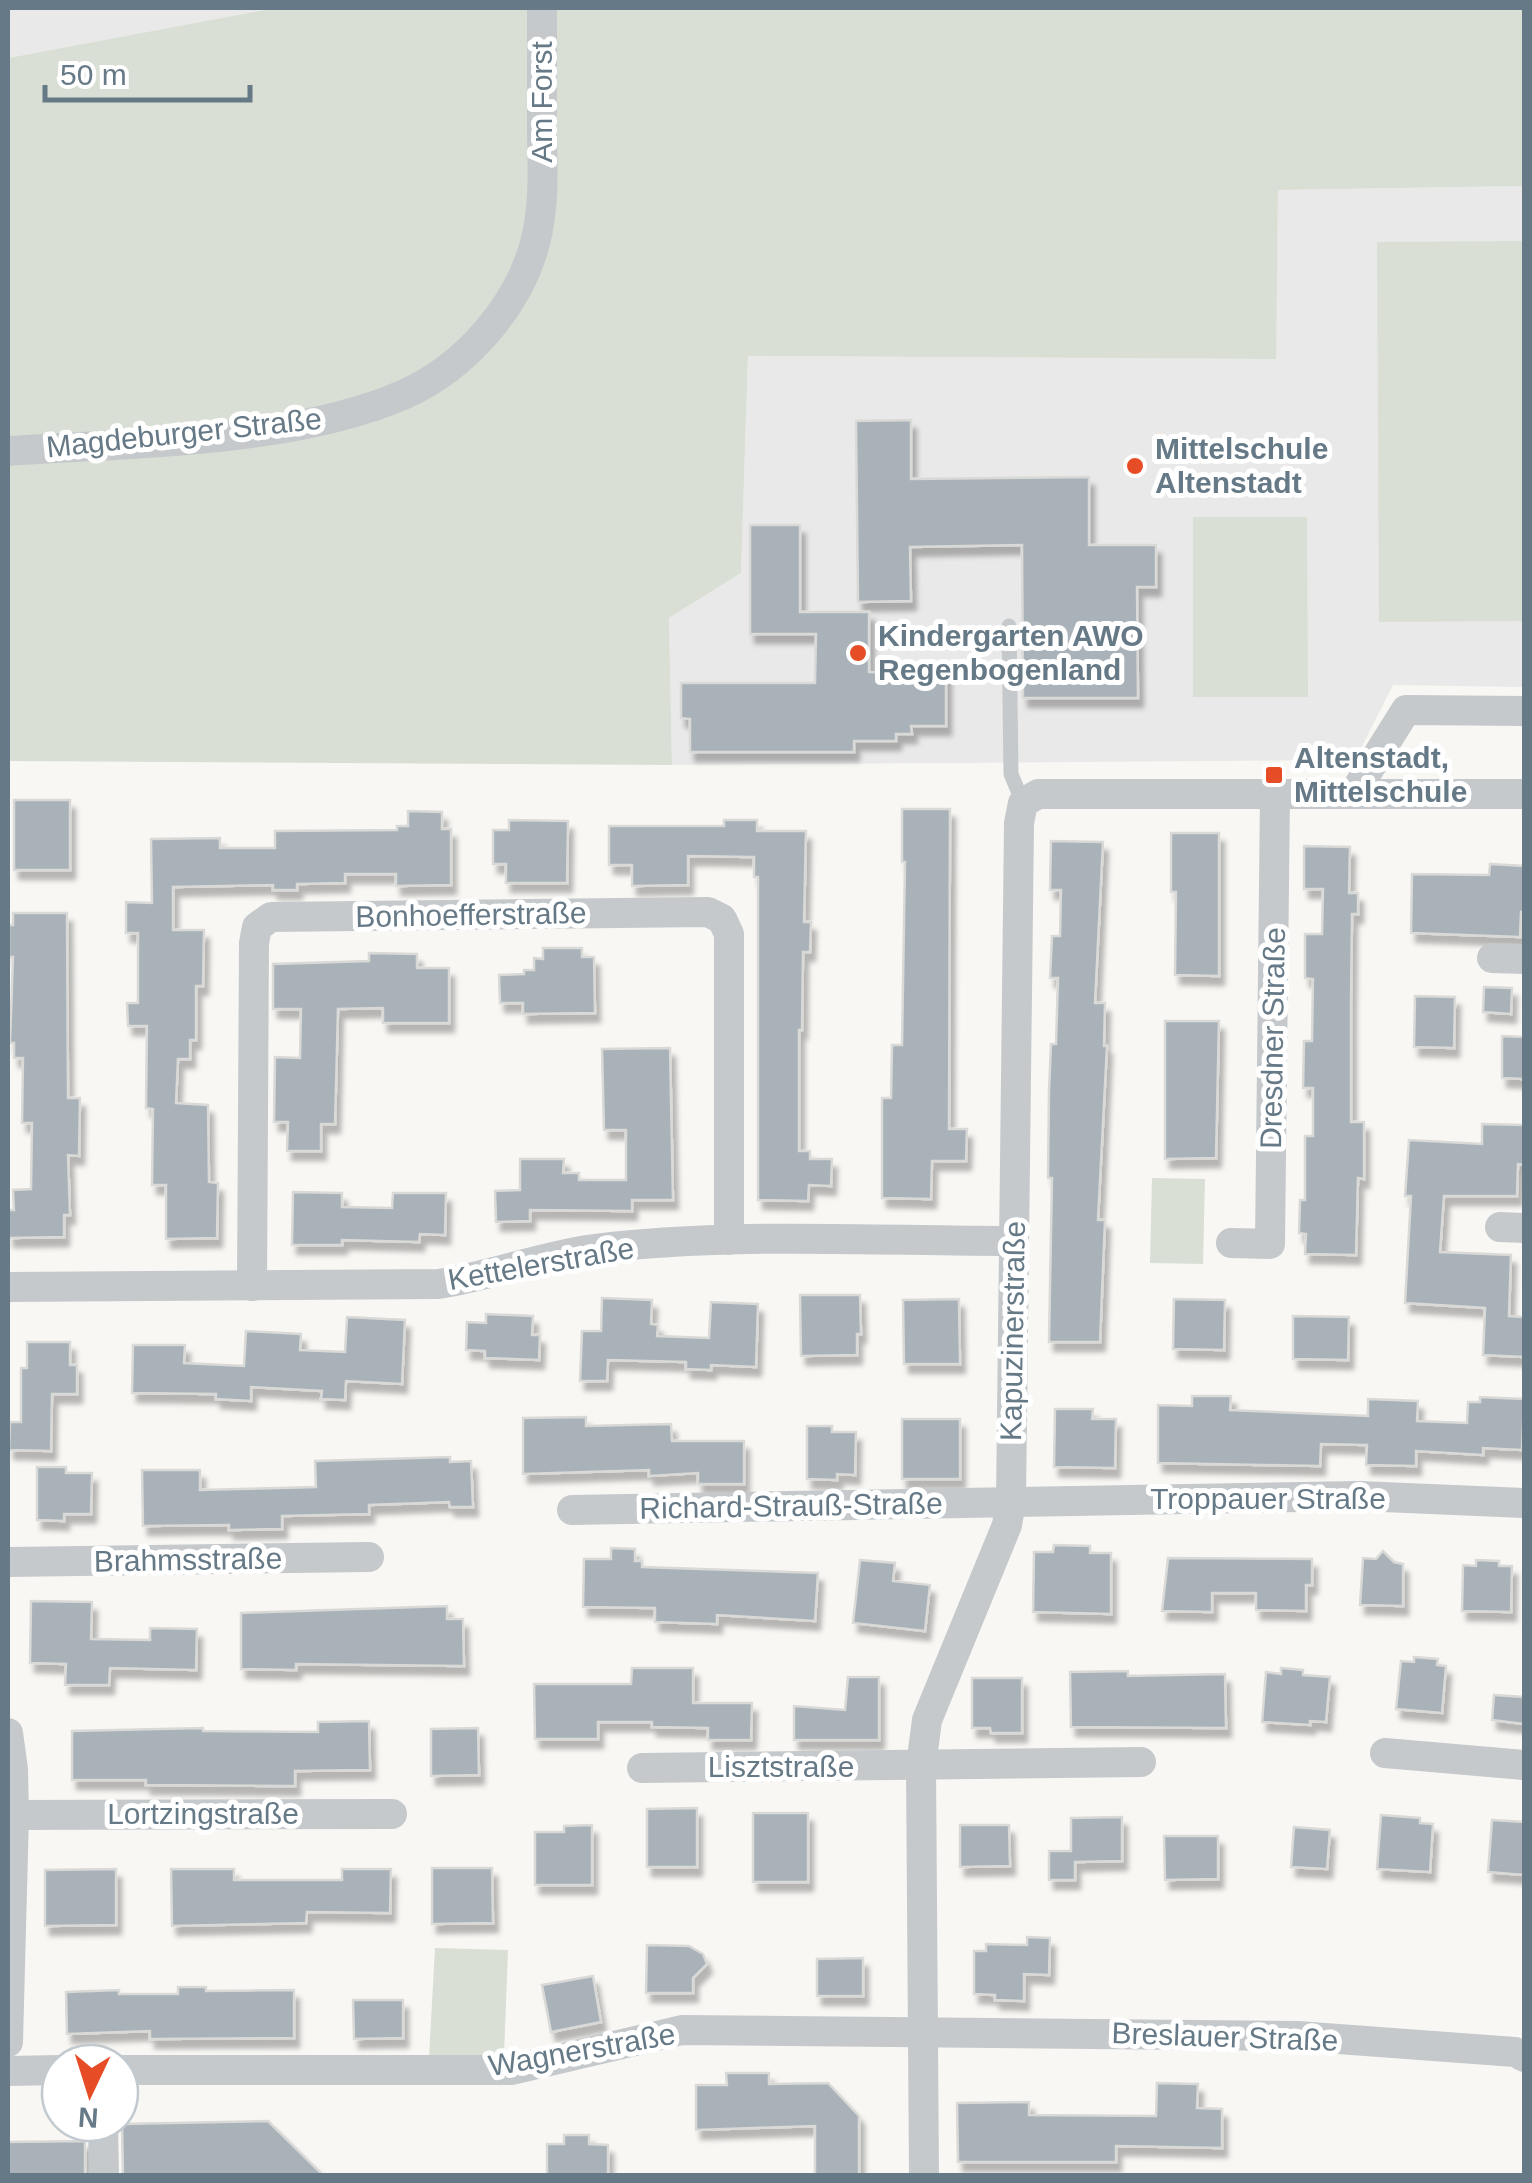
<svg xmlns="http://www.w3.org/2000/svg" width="1532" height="2183" font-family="Helvetica,sans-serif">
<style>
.built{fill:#e8e9e8}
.green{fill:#d9dfd5}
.building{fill:#a9b2b8;stroke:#d9d9d7;stroke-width:2.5;filter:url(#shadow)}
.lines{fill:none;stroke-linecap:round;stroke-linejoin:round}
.service{stroke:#c5c9cc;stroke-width:15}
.minor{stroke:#c5c9cc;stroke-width:30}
.poi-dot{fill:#e64d26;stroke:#fff;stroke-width:4}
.labels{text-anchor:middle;stroke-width:10;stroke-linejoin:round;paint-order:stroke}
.street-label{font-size:30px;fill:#667986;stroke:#fff}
.poi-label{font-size:30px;font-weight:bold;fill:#667986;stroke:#fff;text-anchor:start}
</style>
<defs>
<filter id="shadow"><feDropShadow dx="5" dy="9" stdDeviation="2.5" flood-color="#0004"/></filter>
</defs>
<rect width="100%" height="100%" fill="#f8f7f4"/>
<g class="built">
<path d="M8,8H275L8,58Z"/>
<path d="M1524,186V687L1393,685L1355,760L672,765L669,618L741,573L748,356L1275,359L1278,190Z"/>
</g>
<g class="green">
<path d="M275,8H1524V186L1278,190L1276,359L748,356L741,573L669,618L672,765L8,761V58Z"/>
<path d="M1524,241V621L1379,622L1377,242Z"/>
<path d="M1193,517H1307L1308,697H1193Z"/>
<path d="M1152,1178L1205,1179L1203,1264L1150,1263Z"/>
<path d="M435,1948L508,1950L504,2055L429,2058Z"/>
</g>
<g class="building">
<path d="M911,420V479L1089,477V545H1156V587H1137L1138,698H1023L1022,545L910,547L911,601L858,602L856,421Z"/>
<path d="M750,525H800V612H869V672L946,673V726H911L912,734H896V741H854V752H690V719L681,718V683H815L816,634H750Z"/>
<rect x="14" y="800" width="56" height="70"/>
<path d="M902,809H950L949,1129H967L966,1161H932L931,1199L882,1198V1098H891L892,1045H902L905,862H902Z"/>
<path d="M408,811L442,812V829H451V885L396,886V874H345V883L297,884V890H273V885L173,887V930H204L203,986H196V1040H190V1059H178L176,1103L208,1105L209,1182L218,1183L217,1238L166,1239V1185H152L153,1109L146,1108L147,1026H128L127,1003H138V933H126V902L152,903L151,839L220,838V848H275V831L397,830V826H408Z"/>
<path d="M509,820L568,821L567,883H506V864H493V830H509Z"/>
<path d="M724,820H757V831H806L804,922H811L810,952H803L802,1030H799V1151H810V1159H832L831,1186L809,1185L808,1201L758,1200V877H754V857L688,856V885L632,886V865H609V826H724Z"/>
<path d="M1171,833H1219V976L1175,975L1176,892H1171Z"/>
<path d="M1051,841L1103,842L1095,1003H1105L1104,1046H1107L1098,1220H1105L1100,1342H1049L1052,1178H1048L1049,1091L1051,1044H1056L1058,978H1050L1052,936H1060L1061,890H1050Z"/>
<path d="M1304,846L1350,847L1349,893H1358V914H1352L1351,1003V1122H1364V1179L1358,1178L1356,1255L1305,1254L1306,1234L1299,1233L1300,1200H1305V1136H1313V1088H1303L1304,1041H1312L1313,979L1305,978V934H1322L1323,889H1304Z"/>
<path d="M1490,864L1524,866V912H1521L1520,937L1411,933L1412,874L1489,875Z"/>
<path d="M13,913H67L68,1098H80L79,1156L68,1155L70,1215H64V1237L9,1238L8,1210H14L13,1190L31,1189L32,1123H22L23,1058H14V1043H10L13,957H9V925H13Z"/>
<path d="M543,948H582V957H594L595,1013L523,1014V1003H500L499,975L524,974V970H534V958L543,959Z"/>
<path d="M369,953L417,954V968H449V1023H383V1008L338,1009L335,1124H321V1151H287L288,1122H274L275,1057L300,1058L301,1009H273V964L369,961Z"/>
<path d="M1484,987L1512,988L1511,1014L1483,1012Z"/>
<path d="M1415,996L1455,997L1454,1048L1414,1047Z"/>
<path d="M1165,1021H1219L1216,1158L1165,1159Z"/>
<path d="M1502,1036L1524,1037V1079L1502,1078Z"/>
<path d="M670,1048L673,1200H632V1211L530,1210V1221L496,1222L495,1191L520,1190V1159H564L563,1173H579V1180H626V1130H604L602,1049Z"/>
<path d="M1482,1124L1524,1125L1523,1165L1518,1164L1517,1196H1444L1440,1252L1511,1255L1509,1316L1524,1317V1357L1483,1355L1485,1308L1405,1303L1411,1196H1405L1409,1140L1482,1144Z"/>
<path d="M293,1192L342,1193V1207L392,1208L393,1193H446L445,1235L420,1234L419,1242L342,1240V1245H292Z"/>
<path d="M800,1295H860L861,1334H857V1355L801,1356Z"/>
<path d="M602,1298L652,1300L651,1324L658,1325L657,1336L709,1338L711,1302L758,1304L756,1367L711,1365V1370L686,1369V1362L608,1360L607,1381H580L582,1331H601Z"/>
<path d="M959,1299L960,1364H904L903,1300Z"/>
<path d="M1174,1299L1225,1300L1224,1350L1173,1349Z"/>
<path d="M486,1314L533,1316L532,1335H540L539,1360L485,1358V1351L466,1350L467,1322L486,1323Z"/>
<path d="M1293,1316L1349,1317L1348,1360L1293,1359Z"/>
<path d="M347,1317L405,1320L402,1384L346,1381L345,1400L321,1399L322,1391L251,1387V1401L216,1399V1394L132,1393L133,1345H185L184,1363L244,1366L246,1331L301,1334L300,1350L345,1352Z"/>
<path d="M27,1342H70V1365H77V1394H52L51,1451L9,1450L10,1422H21V1368H27Z"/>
<path d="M1192,1396H1231L1230,1410L1368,1416V1399L1418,1401L1417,1421L1467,1423L1468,1402H1480V1397L1524,1399L1522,1450L1483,1448V1455L1416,1451V1466L1366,1465L1367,1445L1321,1444L1320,1466L1158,1463V1405L1192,1406Z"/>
<path d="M1055,1409H1093L1092,1419H1116L1115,1468L1054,1467Z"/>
<path d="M586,1417V1426L671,1424L672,1441H744V1484H698V1473L649,1476V1470L523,1474V1418Z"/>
<rect x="902" y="1419" width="58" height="60"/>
<path d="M807,1426H832V1432H856L855,1475L837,1474V1480L807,1479Z"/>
<path d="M450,1457V1462L471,1461L473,1507H450L449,1502L369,1505V1514L282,1516V1529L229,1530V1525L143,1526L142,1470H200V1490L316,1487L315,1461Z"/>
<path d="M37,1467H66V1473H92L91,1514H64V1521L37,1520Z"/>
<path d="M1054,1545L1090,1546V1553H1111V1614L1033,1612L1034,1552H1053Z"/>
<path d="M611,1548L635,1549V1561H642V1567L818,1573L815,1621L717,1615V1624L655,1622V1608L583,1607L584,1559H611Z"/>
<path d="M1383,1551L1394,1562L1403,1564V1606L1360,1605L1363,1558L1376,1559Z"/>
<path d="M1168,1558L1312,1559V1585H1306V1611L1256,1610V1593H1212V1612L1162,1611Z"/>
<path d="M860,1560L895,1563L893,1581L930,1585L925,1631L853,1623Z"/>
<path d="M1476,1560L1499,1561V1566H1512L1511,1612L1462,1611L1463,1565L1476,1566Z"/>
<path d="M31,1601L92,1602L91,1639L150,1640V1628L197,1629L196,1670L110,1668L109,1685H65L66,1664L30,1663Z"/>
<path d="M447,1606V1619H463L464,1666L296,1664V1670L241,1669V1613Z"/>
<path d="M1414,1657L1438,1659L1437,1665L1446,1666L1442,1713L1396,1709L1401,1661L1414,1662Z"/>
<path d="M632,1668H693V1703H752L751,1740H708V1728L652,1727V1722H598V1739H535L534,1684H631Z"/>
<path d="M1281,1668L1303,1670V1675L1330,1677L1326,1722L1310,1721V1725L1262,1722L1266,1672L1281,1674Z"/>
<path d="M1128,1671V1676L1225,1674L1226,1728L1071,1727L1070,1672Z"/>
<path d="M848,1677H879V1740H794V1706L845,1710Z"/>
<path d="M972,1678H1022V1733H991L990,1728H972Z"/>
<path d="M1494,1695L1524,1697V1724L1492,1720Z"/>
<path d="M369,1721L370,1770L295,1771V1786L146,1785V1780H72V1731L203,1728V1731L318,1732V1722Z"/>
<path d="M478,1728L479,1775L431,1776V1729Z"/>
<path d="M697,1808V1867H647V1809Z"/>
<rect x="753" y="1813" width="55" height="69"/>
<path d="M1381,1815L1420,1818V1823L1433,1824L1430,1872L1377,1869Z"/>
<path d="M1122,1817V1861L1075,1862V1880H1049V1851H1071V1818Z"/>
<path d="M1492,1820L1524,1822V1875L1488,1872Z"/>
<path d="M592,1825V1885H535V1832H564V1826Z"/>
<path d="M960,1825H1009L1010,1866L960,1867Z"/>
<path d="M1294,1827L1330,1830L1327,1869L1291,1867Z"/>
<path d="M1164,1836H1218V1879L1165,1880Z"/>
<path d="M432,1868H492L493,1923L432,1924Z"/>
<path d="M116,1869V1925L45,1926V1870Z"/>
<path d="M171,1869H234V1880H342V1869H391L390,1913L307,1912L306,1923L172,1926Z"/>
<path d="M1027,1937L1050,1938L1049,1975L1024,1974V2001L995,2000V1995L974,1994V1951H986V1944L1027,1945Z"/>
<path d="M647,1945L689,1946L703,1954L707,1964L693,1978V1993H646Z"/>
<path d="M863,1958V1996H817V1959Z"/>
<path d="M593,1976L601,2022L551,2032L542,1985Z"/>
<path d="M178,1987H206V1991L294,1990V2038L150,2039V2031L67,2034L66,1992L119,1990V1994H178Z"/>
<path d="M353,2000H403V2038L354,2039Z"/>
<path d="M726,2073H769V2084L828,2083L859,2116V2176H815V2126L696,2130V2085H727Z"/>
<path d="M1157,2083L1198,2084L1197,2108L1222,2109V2148L1116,2146V2162H958L957,2103L1029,2102V2115L1156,2116Z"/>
<path d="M268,2121L324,2176H123L122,2124Z"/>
<path d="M564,2135H589V2144L608,2145V2176H547V2144H564Z"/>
<path d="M85,2141V2176H8V2142Z"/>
</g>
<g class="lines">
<path class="service" d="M1009,626L1011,774L1023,803"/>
<g class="minor">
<path d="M8,451C128,443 295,443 405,394C465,367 518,307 535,243C544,209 543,172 542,137C542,94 542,51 542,8"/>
<path d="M1354,793L1406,710L1524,711"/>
<path d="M1492,958L1524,959"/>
<path d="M1500,1227L1524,1228"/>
<path d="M1231,1243L1270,1244L1275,793"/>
<path d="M252,1286L254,943L257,927L271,917L708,912L722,919L729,934V1240"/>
<path d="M8,1287L438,1284C491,1276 541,1256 594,1249C733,1232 875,1241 1014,1241"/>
<path d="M572,1510L1360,1496L1524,1503"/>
<path d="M8,1562L369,1557"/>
<path d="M8,1733L13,1769L14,1815L8,2042"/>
<path d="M1385,1753L1524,1765"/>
<path d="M642,1768L1141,1762"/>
<path d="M14,1815L392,1814"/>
<path d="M120,2070H512L682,2030L1298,2036L1515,2052L1524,2057"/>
<path d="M8,2071L60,2070"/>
<path d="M103,2123L104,2176"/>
<path d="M924,2176L921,1766L927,1720L1007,1525L1011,1501L1019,823L1023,803L1038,794H1524"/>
</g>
</g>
<g class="poi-dot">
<circle cx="1135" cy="466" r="10"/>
<circle cx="858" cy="653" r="10"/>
<rect x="1264" y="765" width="20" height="20" rx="5"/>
</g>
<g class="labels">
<g class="street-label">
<text transform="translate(542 102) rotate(-90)" y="10">Am Forst</text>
<text transform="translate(184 433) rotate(-6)" y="10">Magdeburger Straße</text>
<text transform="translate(471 915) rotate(-1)" y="10">Bonhoefferstraße</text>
<text transform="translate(1273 1038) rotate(-89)" y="10">Dresdner Straße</text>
<text transform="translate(541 1264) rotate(-10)" y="10">Kettelerstraße</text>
<text transform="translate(1013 1331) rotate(-89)" y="10">Kapuzinerstraße</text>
<text x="1268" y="1509">Troppauer Straße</text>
<text transform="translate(791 1506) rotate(-1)" y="10">Richard-Strauß-Straße</text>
<text transform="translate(188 1560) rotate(-1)" y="10">Brahmsstraße</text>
<text x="781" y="1777">Lisztstraße</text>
<text x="203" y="1824">Lortzingstraße</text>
<text transform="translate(1225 2037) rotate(2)" y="10">Breslauer Straße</text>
<text transform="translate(582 2050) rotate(-10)" y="10">Wagnerstraße</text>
</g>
<g class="poi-label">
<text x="1155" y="459">Mittelschule<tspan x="1155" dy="34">Altenstadt</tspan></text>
<text x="878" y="646">Kindergarten AWO<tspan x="878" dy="34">Regenbogenland</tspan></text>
<text x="1294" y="768">Altenstadt,<tspan x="1294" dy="34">Mittelschule</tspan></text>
</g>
</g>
<rect width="1532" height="2183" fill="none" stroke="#667986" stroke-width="20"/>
<g transform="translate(90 2093) rotate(184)"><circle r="48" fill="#ffffff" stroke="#c2c9cf" stroke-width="2.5"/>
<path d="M0-8L18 38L0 25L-18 38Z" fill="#e64d26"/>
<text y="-15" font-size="28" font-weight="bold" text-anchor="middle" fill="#667986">N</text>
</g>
<path d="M45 85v15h205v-15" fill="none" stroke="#667986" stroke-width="5"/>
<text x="60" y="85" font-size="30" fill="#667986" stroke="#ffffff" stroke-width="8" paint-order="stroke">50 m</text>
</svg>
